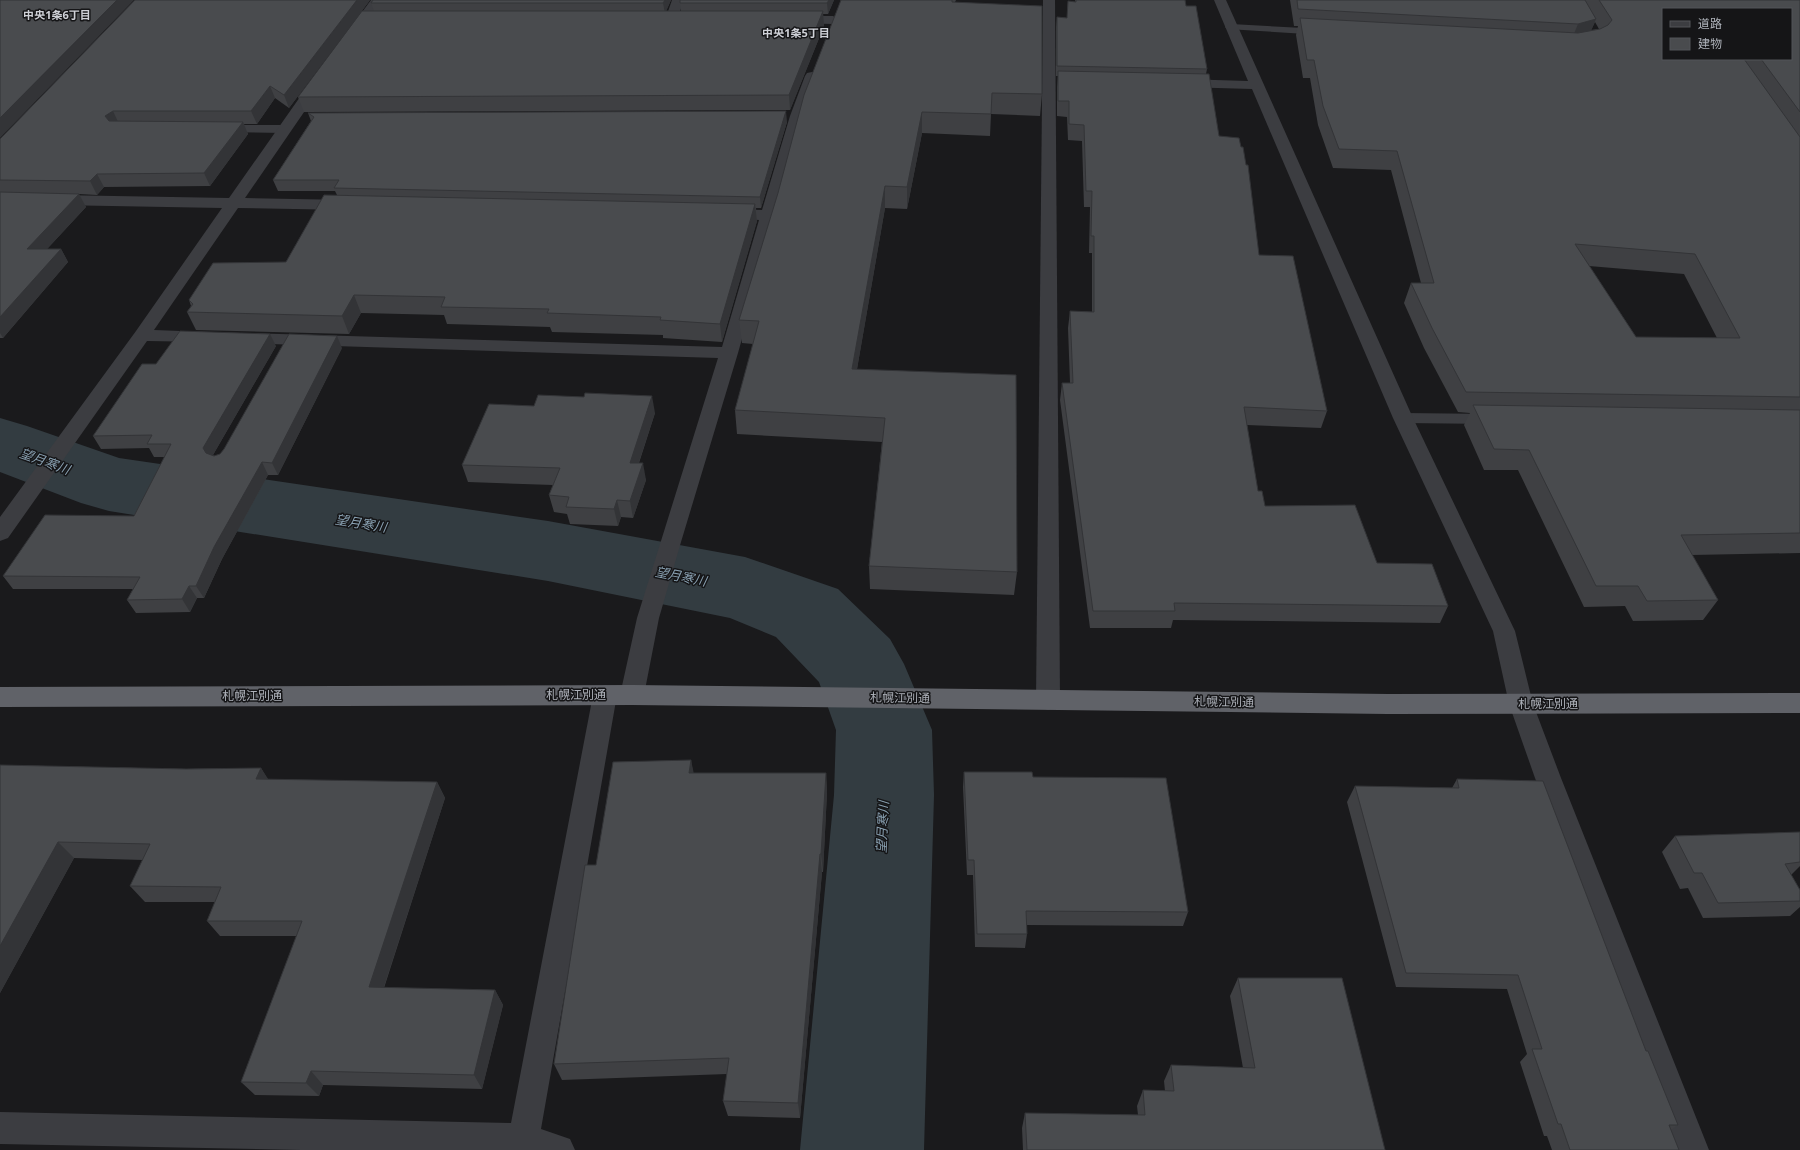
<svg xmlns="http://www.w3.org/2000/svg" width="1800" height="1150" font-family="'Noto Sans','Noto Sans JP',sans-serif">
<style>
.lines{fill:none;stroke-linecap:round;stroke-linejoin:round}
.river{fill:#333c41;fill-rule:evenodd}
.service{fill:#3c3d41;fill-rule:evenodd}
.minor{fill:#3c3d41;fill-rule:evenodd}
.trunk{fill:#606268;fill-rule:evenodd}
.wall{fill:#3f4043;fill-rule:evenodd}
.shaded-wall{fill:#333437}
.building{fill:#494b4e;stroke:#333437;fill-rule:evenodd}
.labels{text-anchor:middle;stroke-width:3;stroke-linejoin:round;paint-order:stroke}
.far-neighbourhood-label{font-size:11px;font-weight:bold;fill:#cfd1d7;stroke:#151517}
.street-label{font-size:12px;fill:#aeb2ba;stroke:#151517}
.water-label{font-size:13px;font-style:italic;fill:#89a0b1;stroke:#151517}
</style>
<rect width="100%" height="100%" fill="#1a1a1c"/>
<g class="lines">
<path class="river" d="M0,418L27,426L119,458L548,521L745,557L838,589L890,639L904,664L932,730L934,795L924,1150H800L834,795L836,730L819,682L776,637L730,618L548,581L109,511L81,503L0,472Z"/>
<g class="service">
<path d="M1231,24L1322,29L1328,32L1322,35L1227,29L1225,27L1227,25Z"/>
<path d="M221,125H284L290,129L284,133L217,132L215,129Z"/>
<path d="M1403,413L1493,414L1499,415L1501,419L1499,423L1493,424L1403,423L1397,422L1395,418L1397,414Z"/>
</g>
<g class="minor">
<path d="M371,0H383L357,38H347L345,35Z"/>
<path d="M672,0H684L677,20L671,24L665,20Z"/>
<path d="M1043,0H1055L1060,700L1057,707L1048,710L1039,707L1036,700Z"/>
<path d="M1214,0H1226L1413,418L1515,631L1533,704L1561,778L1709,1150H1677L1535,778L1509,704L1493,631L1393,418L1252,89L1182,87L1177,86L1175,83L1177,80L1182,79L1248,81Z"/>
<path d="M795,16H833L839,20L833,24L790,23L789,20L790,17Z"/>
<path d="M812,72L817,73L819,76L804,116L738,353L681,542L659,618L644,695L640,702L632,705L624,702L620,695L637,618L718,358L242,343L236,342L233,338L236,334L242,333L722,347L759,220L721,217L719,214L721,211L727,209L762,210L790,116L805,76L807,73Z"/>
<path d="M319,76L324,77L326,80L245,198L348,200L354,202L356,205L354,208L348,210L238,208L154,330L206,332L212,333L215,337L212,341L206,342L147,341L8,538L0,541V517L136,331L222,208L0,204V194L229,198L314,77Z"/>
<path d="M605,685L613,688L617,695L541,1129L570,1139L575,1150H302L0,1144V1112L511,1123L593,695L597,688Z"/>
</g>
<path class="trunk" d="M632,685L1388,694L1800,693V713L1388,714L632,705L0,707V687Z"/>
</g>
<g class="wall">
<path d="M370,0L289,108L275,98L257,124H244L248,134L210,186L104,187L97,195L79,194L86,207L47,249H61L68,262L3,338H0V139Z"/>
<path d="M373,0H671L666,11H681L680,3L834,0L828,14H823L824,26L790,110L304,112L298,97L374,11L371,3Z"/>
<path d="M841,0H956L955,2L1042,94L1040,116L991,114L990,136L922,133L907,209L885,208L857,369L1017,572L1014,595L870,589L869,566L882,442L737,434L735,410L753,344L742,343L739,320Z"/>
<path d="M1075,0H1185L1186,6L1207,69L1206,74L1219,136L1241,147L1246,165L1259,255L1327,411L1321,428L1247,425L1258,491L1265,506L1377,563L1448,606L1440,623L1173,620L1171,628H1090L1060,400L1062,383H1070L1068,328L1070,311L1092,312V253H1089L1090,207H1084L1082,141L1068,140L1067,117L1057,116V87L1058,76H1056V27L1057,17L1067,18L1068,1L1075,2Z"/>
<path d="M1290,0H1800V553L1692,555L1718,600L1703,620L1633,621L1625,606L1584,607L1518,470H1484L1464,425L1470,413L1458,412L1424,348L1404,303L1411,283H1421L1391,170L1333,168L1318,125L1310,78H1303L1296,35L1298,26H1294ZM1791,9V59H1663ZM1595,22L1599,29L1591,30ZM1589,266L1684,274L1717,338L1636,337Z"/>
<path d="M308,113L787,122L761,208H756L757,221L722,342L663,338V335L552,332L550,327L447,324L444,315L361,313L349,334L196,330L187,312L191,306L189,300L286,262L337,195L335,191H278L273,180L311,121Z"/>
<path d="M276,346L213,455L214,456L220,454L342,348L278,475H268L222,559L204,598H197L190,612L136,613L127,600L133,589H13L3,576L134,516L165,457H154L149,448L101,449L93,436L156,364Z"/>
<path d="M534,406L655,413L639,463L646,480L633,518L621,517L618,526L570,524L567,514L554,512L549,495L553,485L468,482L462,465Z"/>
<path d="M691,760L693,773H826L827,792L823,872H822L800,1118L728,1116L723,1101L727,1074L562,1080L554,1064L596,865Z"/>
<path d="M0,765L186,769L261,768L268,780L437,782L445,798L384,988L495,990L503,1005L482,1089L323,1085L319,1096L255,1095L241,1082L297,936H220L207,921L215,902H145L130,886L143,860L74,858L0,993Z"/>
<path d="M964,772L1033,777L1188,912L1183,926L1027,925V934L1025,948L975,947L973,875H967L963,787Z"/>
<path d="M1457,779L1646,1051L1678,1125L1671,1130L1679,1150H1552L1547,1136H1544L1520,1062L1527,1054L1507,989L1396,987L1347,802L1355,786L1452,788Z"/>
<path d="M1800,832V866L1791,875L1800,890V907L1790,916L1703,918L1688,888L1680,889L1662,852L1675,836Z"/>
<path d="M1238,978L1385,1150H1023L1022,1128L1025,1113L1138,1115L1137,1106L1143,1090L1165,1091L1164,1081L1171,1065L1243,1068L1230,996Z"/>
</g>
<g class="shaded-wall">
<path d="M117,0H134L0,138V118Z"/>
<path d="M357,0H370L289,108L284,95Z"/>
<path d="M665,0H671L665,14L663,3Z"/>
<path d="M829,0H834L828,14L827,3Z"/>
<path d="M823,11L824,26L790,110L789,95Z"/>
<path d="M1596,19L1589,36L1571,41L1578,24Z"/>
<path d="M270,86L275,98L257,124L251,111Z"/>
<path d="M113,111L119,124L112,129L105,116Z"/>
<path d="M786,111L787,122L761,208L760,197Z"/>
<path d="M922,112V133L907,209V187Z"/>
<path d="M243,122L248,134L210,186L204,173Z"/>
<path d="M97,174L104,187L97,195L90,181Z"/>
<path d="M885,186V208L853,392L852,369Z"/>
<path d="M79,194L86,207L35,262L27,249Z"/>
<path d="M755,204L757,221L722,342L720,324Z"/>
<path d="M61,249L68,262L3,338L0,333V317Z"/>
<path d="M354,295L361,313L349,334L342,316Z"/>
<path d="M270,334L276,346L210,460L203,448Z"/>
<path d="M337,336L342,348L278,475L272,463Z"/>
<path d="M652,396L655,413L633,480L630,463Z"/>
<path d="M262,462L268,475L222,559L204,598L196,586L214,547Z"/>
<path d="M643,463L646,480L633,518L630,501Z"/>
<path d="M617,500L621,517L618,526L614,509Z"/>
<path d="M189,586L197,598L190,612L182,599Z"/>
<path d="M691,760L695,779L689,773Z"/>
<path d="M261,768L272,785L256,779Z"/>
<path d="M826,773L827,792L823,872L821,854Z"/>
<path d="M437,782L445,798L379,1002L369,987Z"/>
<path d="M58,842L74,858L0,993V946Z"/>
<path d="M820,854L822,872L800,1118L798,1103Z"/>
<path d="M495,990L503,1005L482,1089L474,1075Z"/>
<path d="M311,1071L323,1085L319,1096L306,1083Z"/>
</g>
<g class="building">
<path d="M0,0H117L0,118Z"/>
<path d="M135,0H357L284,95L270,86L251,111H113L105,116L109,121L243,122L204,173L97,174L90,181L0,180V139Z"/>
<path d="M373,0H665L663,3H371Z"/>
<path d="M680,0H829L827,3H680Z"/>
<path d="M841,0H952V2L1042,6V94L992,93L991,114L922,112L907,187L885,186L852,369L1016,375L1017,572L869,566L885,418L735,410L759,321L739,320L778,193L804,95Z"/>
<path d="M1076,0H1185L1186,6H1196L1207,69L1057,66V17L1067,18L1068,1L1076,2Z"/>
<path d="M1297,0H1585L1596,19L1578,24L1298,9Z"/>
<path d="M1599,0H1800V112L1761,59H1791V9H1663V59H1744L1800,137V397L1466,392L1432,328L1411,283H1434L1397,151L1339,149L1323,106L1314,60H1307L1300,18L1578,33L1600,29L1608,25L1612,20ZM1575,244L1695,254L1740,338L1636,337Z"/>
<path d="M362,11H823L789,95L298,97Z"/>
<path d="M1058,71L1209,74L1219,136L1239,138L1241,147H1243L1246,165H1248L1259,255L1293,256L1327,411L1244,407L1258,491H1262L1265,506L1355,505L1377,563L1432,564L1448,606L1174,603L1175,611H1093L1062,383H1073L1070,311L1094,312V236H1091L1092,191H1086L1084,125L1069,124V101H1058Z"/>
<path d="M786,111L760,197L334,188L339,180H273L314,117L308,113Z"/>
<path d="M0,192L79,194L27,249H61L0,317Z"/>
<path d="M324,195L755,204L720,324L660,320L661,317L547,313L549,309L441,307L445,297L354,295L342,316L187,312L193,304L189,300L213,263L286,262Z"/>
<path d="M180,331L270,334L203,448L206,453L214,456L220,454L224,449L289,334L337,336L272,463L262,462L214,547L196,586H189L182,599L127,600L140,577L3,576L45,515L134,516L171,444H147L152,435L93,436L142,364H156Z"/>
<path d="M585,393L652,396L630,463H643L630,501L617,500L614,509L566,507L569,497L549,495L560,468L462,465L489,404L534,406L538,395L584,397Z"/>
<path d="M1473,405L1800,410V533L1681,535L1718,600L1647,601L1638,586H1596L1529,450L1494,449Z"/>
<path d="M691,760L689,773H826L821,854H820L798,1103L723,1101L729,1058L554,1064L585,865H596L613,762Z"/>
<path d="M0,765L186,769L261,768L256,779L437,782L369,987L495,990L474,1075L311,1071L306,1083L241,1082L302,921H207L221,887L130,886L150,844L58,842L0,946Z"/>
<path d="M964,772H1032L1033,777L1166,778L1188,912L1026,911L1027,934H977L974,860H968Z"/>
<path d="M1457,779L1543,781L1646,1051H1648L1678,1125H1669L1679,1150H1570L1561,1124H1558L1532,1049H1542L1518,975L1406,973L1355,786L1459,788Z"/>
<path d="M1800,832V862L1785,864L1800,890V901L1718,903L1702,873H1694L1675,836Z"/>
<path d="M1238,978H1342L1385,1150H1027L1025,1113L1145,1115L1143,1090L1174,1091L1171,1065L1255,1068Z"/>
</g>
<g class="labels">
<g class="far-neighbourhood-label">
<text x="57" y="19">中央1条6丁目</text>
<text x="796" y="37">中央1条5丁目</text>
</g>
<g class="street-label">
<text x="576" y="699">札幌江別通</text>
<text x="252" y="700">札幌江別通</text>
<text transform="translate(900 698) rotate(1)" y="4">札幌江別通</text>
<text transform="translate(1224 702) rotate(1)" y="4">札幌江別通</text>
<text x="1548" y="708">札幌江別通</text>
</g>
<g class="water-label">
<text transform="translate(45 461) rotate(20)" y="5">望月寒川</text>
<text transform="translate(361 523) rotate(9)" y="5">望月寒川</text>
<text transform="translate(681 576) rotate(11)" y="5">望月寒川</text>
<text transform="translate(882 827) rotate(-87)" y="5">望月寒川</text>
</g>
</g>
<rect x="1662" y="8" width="130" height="52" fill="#151517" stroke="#525458"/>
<rect x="1670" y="21" width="20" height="6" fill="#3c3d41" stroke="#525458"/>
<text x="1698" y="28" font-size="12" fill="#aeb2ba">道路</text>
<rect x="1670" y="38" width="20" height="12" fill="#494b4e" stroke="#525458"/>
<text x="1698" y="48" font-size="12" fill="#aeb2ba">建物</text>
</svg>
